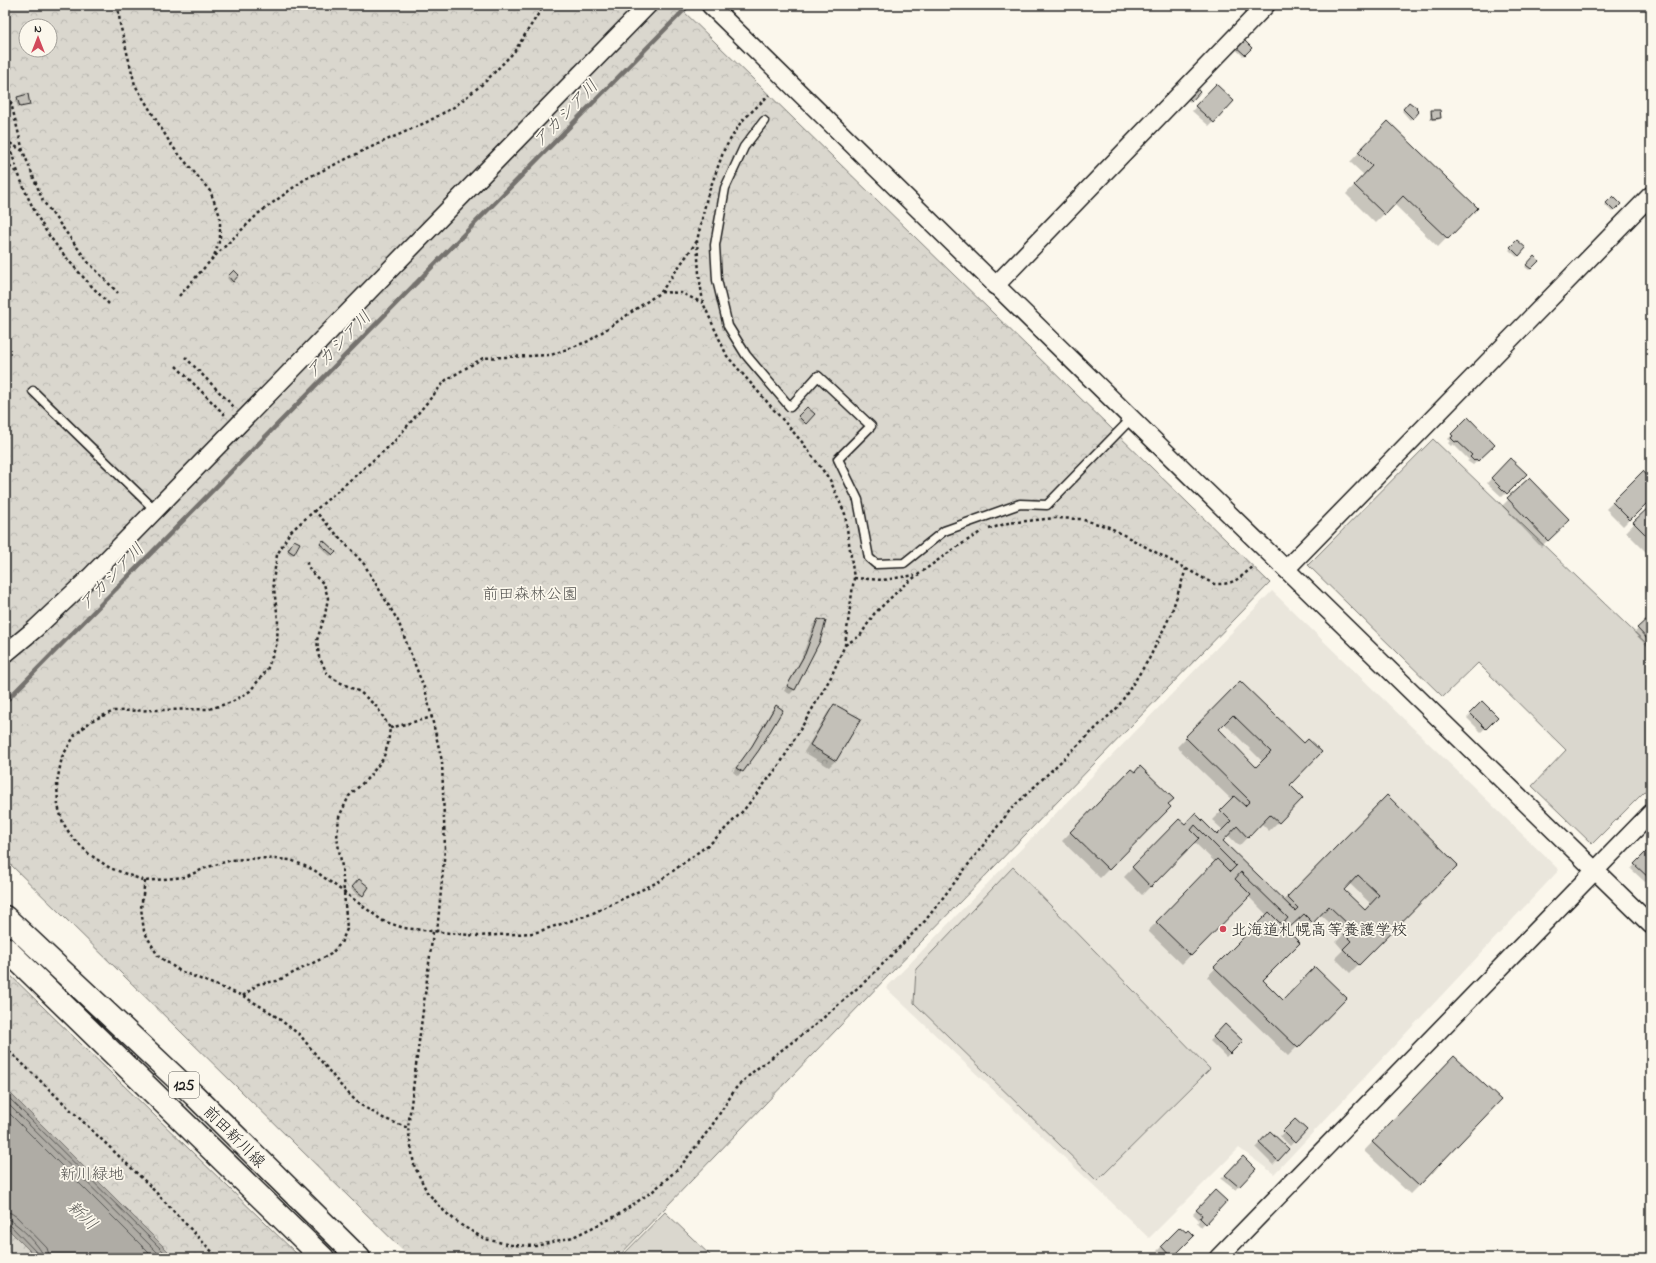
<svg xmlns="http://www.w3.org/2000/svg" width="1656" height="1263" font-family="'Indie Flower','Klee One',sans-serif">
<style>
.built{fill:#eae6dc}
.park{fill:url(#park-crowns);stroke:#7b7a75;fill-rule:evenodd}
.garden{fill:#dad7ce;stroke:#7b7a75}
.water{fill:#afaca5;stroke:#74726e}
.shadow{fill:#0003;fill-rule:evenodd}
.lines{fill:none;stroke-linecap:round;stroke-linejoin:round}
.shore{stroke:#575653;stroke-width:1}
.stream{stroke:#74726e;stroke-width:4.5}
.building{fill:#c3c0b8;stroke:#1c1c1c;fill-rule:evenodd}
.lane-casing{stroke:#1c1c1c;stroke-width:11}
.street-casing{stroke:#1c1c1c;stroke-width:20}
.primary-casing{stroke:#1c1c1c;stroke-width:25}
.path{stroke:#1c1c1c;stroke-width:2.5;stroke-dasharray:3 3;stroke-linecap:butt}
.lane{stroke:#fbf7ec;stroke-width:8}
.street{stroke:#fbf7ec;stroke-width:17}
.primary{stroke:#fbf7ec;stroke-width:22}
.poi-dot{fill:#d1495b;stroke:#fbf7ec;stroke-width:1.5}
.labels{text-anchor:middle;stroke-width:3.5;stroke-linejoin:round;paint-order:stroke}
.shield{fill:#fbf7ec;stroke:#5f5e5a;stroke-width:1}
.shield-label{font-size:15px;font-weight:bold;fill:#1c1c1c}
.park-label{font-size:16px;fill:#555451;stroke:#fbf7ec}
.poi-label{font-size:16px;fill:#1c1c1c;stroke:#fbf7ec;text-anchor:start}
.street-label{font-size:16px;fill:#1c1c1c;stroke:#fbf7ec}
.water-label{font-size:17px;font-style:italic;fill:#575653;stroke:#fbf7ec}
</style>
<defs>
<pattern id="park-crowns" width="20" height="18" patternUnits="userSpaceOnUse"><rect width="20" height="18" fill="#dad7ce"/><path d="M2 6a3 3 0 1 1 6 0M12 15a3 3 0 1 1 6 0" fill="none" stroke="#bab8b0"/></pattern>
</defs>
<rect width="100%" height="100%" fill="#fbf7ec"/>
<filter id="ink" filterUnits="userSpaceOnUse"><feTurbulence type="fractalNoise" baseFrequency=".025" numOctaves="2"/><feDisplacementMap in="SourceGraphic" scale="8" xChannelSelector="R" yChannelSelector="G"/><feConvolveMatrix kernelMatrix="1 2 1 2 8 2 1 2 1" color-interpolation-filters="sRGB"/></filter>
<g filter="url(#ink)">
<path class="built" d="M1272,591L1559,870L1274,1174L1239,1148L1149,1238L886,988Z"/>
<g class="park">
<path d="M5,5H677L1270,583L887,977L617,1258H411L5,859ZM26,26H50V50H26Z"/>
<path d="M5,970L301,1258H5Z"/>
</g>
<g class="garden">
<path d="M1433,439L1651,648V785L1592,844L1532,786L1566,750L1478,663L1443,697L1308,565Z"/>
<path d="M1013,867L1210,1069L1097,1181L914,1003L916,969Z"/>
<path d="M665,1212L713,1258H620Z"/>
</g>
<path class="water" d="M5,1088L175,1258H37L5,1226Z"/>
<g class="shadow">
<path d="M1233,47L1251,48L1243,56Z"/>
<path d="M1216,85L1233,101L1209,126L1192,111Z"/>
<path d="M1199,92L1190,102L1185,98Z"/>
<path d="M18,98L29,104L18,108L16,100Z"/>
<path d="M1409,104L1418,112L1410,120L1402,111Z"/>
<path d="M1431,111L1440,118L1438,120H1430V113Z"/>
<path d="M1388,122L1476,208L1438,247L1394,204L1375,223L1346,194L1364,175L1350,162Z"/>
<path d="M1613,197L1619,204L1612,212L1605,205Z"/>
<path d="M1517,241L1525,248L1517,257L1509,250Z"/>
<path d="M1534,257L1538,261L1529,270L1525,267Z"/>
<path d="M234,271L238,275L231,283L227,278Z"/>
<path d="M807,408L813,414L803,425L797,419Z"/>
<path d="M1468,419L1494,445L1473,465L1467,461L1469,460L1453,444L1451,446L1448,443L1450,441L1448,439Z"/>
<path d="M1510,459L1525,474L1502,497L1487,483Z"/>
<path d="M1643,473L1651,481V498L1623,526L1606,509Z"/>
<path d="M1529,479L1568,520L1541,547L1502,506Z"/>
<path d="M1651,506V557L1626,532Z"/>
<path d="M323,541L335,552L330,556L319,546Z"/>
<path d="M293,543V553L291,555L287,552Z"/>
<path d="M1650,617L1651,644L1648,647L1634,633Z"/>
<path d="M818,620L819,641L794,690L790,694L784,691L801,659L814,624Z"/>
<path d="M1240,683L1288,785L1302,798L1269,831L1261,823L1239,846L1227,834L1221,841L1283,901L1387,796L1457,865L1350,973L1335,958L1343,950L1336,942L1343,935L1320,914L1303,931L1295,922L1286,930L1262,980L1283,1001L1346,998L1288,1056L1207,977L1267,915L1248,896L1182,964L1148,931L1215,862L1194,842L1142,895L1124,877L1179,820L1185,825L1195,815L1217,836L1223,830L1212,820L1232,800L1177,747ZM1224,723L1263,762L1256,768L1218,730ZM1349,883L1371,904L1365,911L1343,890Z"/>
<path d="M1482,703L1497,717L1481,732L1467,718Z"/>
<path d="M835,705V761L829,767L804,752L828,712Z"/>
<path d="M776,706L758,750L738,776L733,772L749,751L772,710Z"/>
<path d="M1131,770L1170,807L1100,878L1062,841Z"/>
<path d="M1651,848V876L1645,882L1631,869Z"/>
<path d="M357,882L362,895L360,897L351,889Z"/>
<path d="M1225,1026L1241,1041L1226,1057L1210,1041Z"/>
<path d="M1445,1066L1419,1185L1410,1194L1364,1151Z"/>
<path d="M1295,1120L1305,1130L1290,1146L1280,1136Z"/>
<path d="M1271,1132L1288,1149L1273,1165L1256,1148Z"/>
<path d="M1243,1157L1255,1169L1235,1190L1221,1179Z"/>
<path d="M1215,1191L1226,1201L1201,1227L1197,1223L1199,1220L1193,1214Z"/>
<path d="M1180,1228L1186,1234L1192,1236L1171,1258H1164L1157,1251Z"/>
</g>
<g class="lines">
<g class="shore">
<path d="M5,1094L170,1258"/>
<path d="M5,1101L163,1258"/>
<path d="M5,1109L154,1258"/>
<path d="M5,1212L11,1213L17,1217L47,1248L50,1258"/>
<path d="M5,1218C14,1219 44,1249 44,1258"/>
<path d="M5,1223L10,1225L38,1254L39,1258"/>
</g>
<path class="stream" d="M5,702L689,5"/>
</g>
<g class="building">
<path d="M1241,37L1252,48L1245,55L1234,45Z"/>
<path d="M1216,84L1234,101L1214,123L1195,106Z"/>
<path d="M1194,86L1200,92L1192,101L1186,95Z"/>
<path d="M28,94L30,105L20,107L17,97Z"/>
<path d="M1409,102L1417,108L1416,109L1419,112L1413,119L1403,109Z"/>
<path d="M1431,110H1440L1441,118L1432,119Z"/>
<path d="M1388,121L1478,208L1448,239L1403,196L1385,215L1354,185L1372,166L1358,152Z"/>
<path d="M1613,196L1621,204L1614,211L1606,203Z"/>
<path d="M1517,240L1526,248L1519,256L1510,247Z"/>
<path d="M1534,256L1539,261L1531,269L1526,265Z"/>
<path d="M234,270L239,275L233,282L228,276Z"/>
<path d="M807,407L815,414L806,424L798,416Z"/>
<path d="M1468,417L1495,445L1478,461L1476,459L1474,461L1470,457L1472,455L1457,441L1455,442L1451,438L1453,436L1451,434Z"/>
<path d="M1510,458L1527,474L1507,494L1491,478Z"/>
<path d="M1643,471L1651,480V499L1630,520L1612,502Z"/>
<path d="M1529,478L1570,520L1548,541L1507,498Z"/>
<path d="M1651,505V540L1633,522Z"/>
<path d="M294,540L300,543L294,554L288,550Z"/>
<path d="M323,540L336,552L333,555L320,544Z"/>
<path d="M1650,616L1651,617V643L1637,628Z"/>
<path d="M818,619L826,621L820,641L795,690L787,686L805,654Z"/>
<path d="M1240,681L1304,743L1308,739L1322,752L1290,785L1303,798L1279,823L1270,815L1248,838L1237,826L1223,841L1295,911L1298,908L1287,897L1387,795L1458,865L1359,965L1343,949L1351,941L1343,933L1350,926L1329,906L1313,923L1304,914L1287,930L1300,943L1263,980L1283,1000L1315,967L1347,998L1298,1048L1214,967L1269,912L1282,925L1288,918L1241,872L1235,879L1251,895L1191,956L1156,922L1217,859L1230,872L1236,866L1195,825L1191,830L1199,838L1151,887L1132,867L1179,819L1185,824L1195,813L1217,835L1231,821L1220,810L1234,796L1245,806L1250,801L1185,737ZM1233,715L1271,752L1256,767L1219,729ZM1358,875L1379,895L1365,910L1344,890Z"/>
<path d="M1482,701L1498,717L1486,729L1470,713Z"/>
<path d="M834,704L861,719L836,761L810,745Z"/>
<path d="M776,705L783,710L759,750L743,772L736,768L752,746Z"/>
<path d="M1140,766L1174,799L1168,804L1171,807L1109,870L1070,832L1131,769L1135,772Z"/>
<path d="M1651,847V878L1650,879L1634,864Z"/>
<path d="M359,879L369,887L363,896L352,887Z"/>
<path d="M1225,1024L1243,1041L1230,1054L1213,1037Z"/>
<path d="M1454,1056L1501,1100L1419,1186L1372,1142Z"/>
<path d="M1295,1119L1307,1130L1295,1143L1283,1131Z"/>
<path d="M1270,1131L1289,1149L1278,1161L1259,1143Z"/>
<path d="M1243,1156L1256,1169L1239,1187L1225,1175Z"/>
<path d="M1215,1190L1227,1201L1206,1224L1200,1218L1202,1215L1196,1210Z"/>
<path d="M1180,1227L1186,1232L1188,1230L1194,1236L1172,1258L1161,1246Z"/>
</g>
<g class="lines">
<defs>
<g id="lane">
<path d="M764,121L744,147L725,188L715,245L717,280L728,326L746,355L790,407L818,376L871,426L838,459L858,500L869,558L876,564L904,563L944,531L1020,504L1047,505L1132,418"/>
<path d="M33,391L155,510"/>
</g>
<g id="street">
<path d="M710,5C1022,313 1337,619 1651,925"/>
<path d="M995,286L1266,5"/>
<path d="M1286,569L1651,195"/>
<path d="M5,654L35,629L87,580L648,5"/>
<path d="M1218,1258L1651,813"/>
</g>
<g id="primary">
<path d="M5,917L194,1095L359,1258"/>
<path d="M5,948L323,1258"/>
</g>
</defs>
<use href="#lane" class="lane-casing"/>
<use href="#street" class="street-casing"/>
<use href="#primary" class="primary-casing"/>
<g class="path">
<path d="M118,5L120,24L135,85L172,146L210,191L220,216V239L214,256"/>
<path d="M5,60L6,83L23,151L43,201L88,262L118,293"/>
<path d="M5,129C14,165 27,202 48,234C66,259 87,282 109,304"/>
<path d="M5,140L23,151"/>
<path d="M5,162L18,174"/>
<path d="M697,241L661,292L589,341L551,355L483,358L446,380L393,443L290,532L277,555L273,581L278,620L277,643L267,670L250,691L232,702L209,709L114,711L91,721L75,735L62,757L57,782L58,806L63,823L72,837L89,854L110,868L145,881L185,877L208,867L232,860L260,858L291,860L314,870L383,921L404,928L478,936L534,933L591,914L658,882L712,842L743,811L780,764L831,677L845,645L854,578L845,514L830,480L802,442L727,356L703,303L699,274L697,241L707,197L724,150L741,122L769,95"/>
<path d="M661,292L681,293L703,303"/>
<path d="M179,296L213,258L259,213L305,179L369,148L427,122L454,107L485,82L514,52L544,5"/>
<path d="M185,357L235,408"/>
<path d="M176,366L226,416"/>
<path d="M314,510L364,564L398,621L426,693L442,761L445,849L437,932"/>
<path d="M989,529L1008,523L1055,518L1080,519L1109,527L1214,584C1234,585 1238,579 1254,566"/>
<path d="M854,578L883,580L915,575"/>
<path d="M845,645L860,636L874,614L904,585L945,555L982,531"/>
<path d="M390,728L433,717"/>
<path d="M145,881L141,908L144,931L158,956L180,971L243,996L270,1012L300,1035L342,1087L359,1104L383,1118L408,1128"/>
<path d="M433,932L408,1128L414,1165L427,1192L445,1212L461,1225L485,1239L511,1245L536,1246L573,1237L616,1216L653,1191L680,1167L711,1127L736,1088L755,1070L815,1025L869,978L925,921L1011,809L1118,707L1149,659L1171,614L1186,569"/>
<path d="M243,996L258,984L277,981L331,954L341,943L347,929L342,867L337,838L339,817L349,796L369,777L383,759L388,744L390,728L377,707L360,692L339,682L328,675L319,657L317,640L325,615L328,598L324,584L314,575L307,565V560"/>
<path d="M5,1047L147,1183L218,1258"/>
</g>
<use href="#lane" class="lane"/>
<use href="#street" class="street"/>
<use href="#primary" class="primary"/>
</g>
</g>
<circle class="poi-dot" cx="1223" cy="929" r="4"/>
<g class="labels">
<rect class="shield" x="169" y="1072" width="30" height="26" rx="3"/>
<g class="shield-label">
<text x="184" y="1090">125</text>
</g>
<g class="park-label">
<text x="530" y="599">前田森林公園</text>
<text x="92" y="1179">新川緑地</text>
</g>
<g class="poi-label">
<text x="1231" y="935">北海道札幌高等養護学校</text>
</g>
<g class="street-label">
<text transform="translate(235 1136) rotate(45)" y="6">前田新川線</text>
</g>
<g class="water-label">
<text transform="translate(565 113) rotate(-46)" y="6">アカシア川</text>
<text transform="translate(338 344) rotate(-46)" y="6">アカシア川</text>
<text transform="translate(111 576) rotate(-46)" y="6">アカシア川</text>
<text transform="translate(83 1215) rotate(44)" y="6">新川</text>
</g>
</g>
<rect width="1656" height="1263" fill="none" stroke="#fbf7ec" stroke-width="20"/>
<rect x="10" y="10" width="1636" height="1243" fill="none" stroke="#1c1c1c" stroke-width="1.5" filter="url(#ink)"/>
<g transform="translate(38 38)"><circle r="19" fill="#fbf7ec" stroke="#a29f99"/>
<path d="M0-3L7 15L0 10L-7 15Z" fill="#d1495b"/>
<text y="-6" font-size="11" font-weight="bold" text-anchor="middle" fill="#1c1c1c">N</text>
</g>
</svg>
